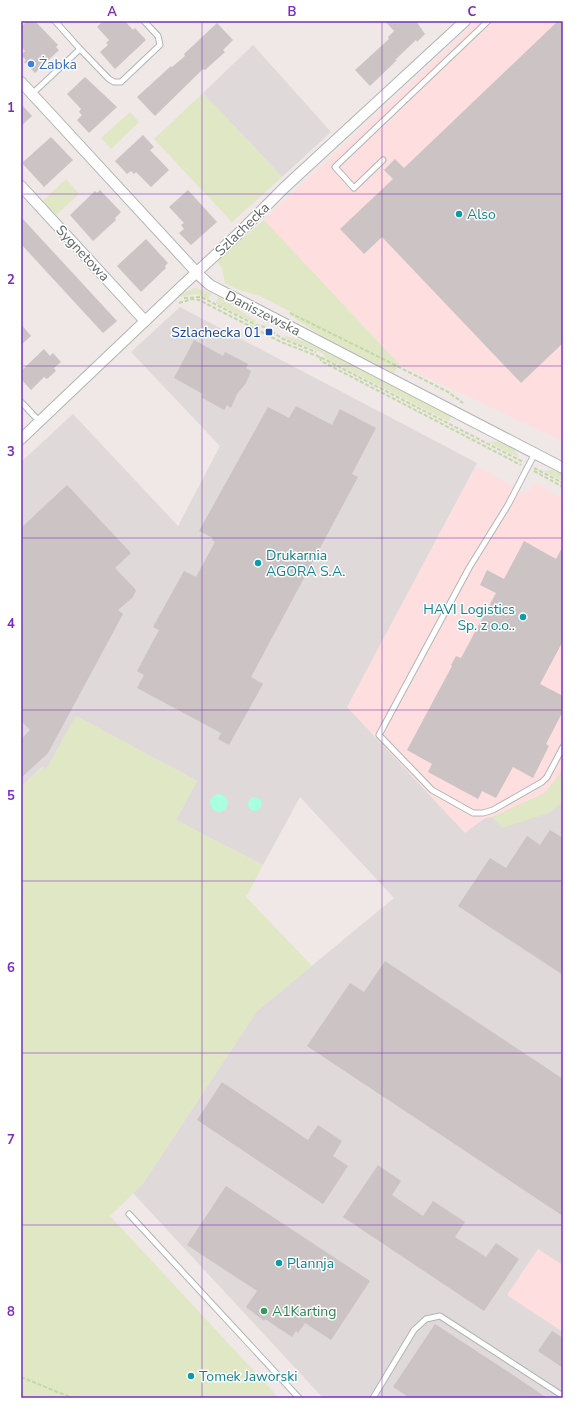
<svg xmlns="http://www.w3.org/2000/svg" width="584" height="1419" font-family="'Nunito Sans',sans-serif">
<style>
.commercial{fill:#fedede}
.industrial{fill:#dfd9d9}
.green{fill:#dfe7c4}
.water{fill:#a8ffe2}
.building{fill:#cbc3c4}
.lines{fill:none;stroke-linecap:round;stroke-linejoin:round}
.lane-casing{stroke:#afb6b5;stroke-width:7}
.street-casing{stroke:#afb6b5;stroke-width:12}
.path{stroke:#c0d9a7;stroke-width:2;stroke-dasharray:4 2;stroke-linecap:butt}
.lane{stroke:#fff;stroke-width:5}
.street{stroke:#fff;stroke-width:10}
.grid{fill:none;stroke:#7b2cbf;stroke-width:1;stroke-opacity:0.55}
.shop-dot{fill:#3f7fe0;stroke:#fff;stroke-width:1.5}
.culture-dot{fill:#0f9aa8;stroke:#fff;stroke-width:1.5}
.transit-dot{fill:#1a4fb4;stroke:#fff;stroke-width:1.5}
.leisure-dot{fill:#2e9e5b;stroke:#fff;stroke-width:1.5}
.labels{text-anchor:middle;stroke-width:3;stroke-linejoin:round;paint-order:stroke}
.shop-label{font-size:14px;fill:#366cbe;stroke:#fff;text-anchor:start}
.culture-label{font-size:14px;fill:#0d838f;stroke:#fff;text-anchor:start}
.street-label{font-size:14px;fill:#5e6765;stroke:#fff}
.transit-label{font-size:14px;fill:#164399;stroke:#fff;text-anchor:end}
.leisure-label{font-size:14px;fill:#27864d;stroke:#fff;text-anchor:start}
.neatline{fill:none;stroke:#7b2cbf;stroke-width:1.5}
.grid-label{font-size:13px;text-anchor:middle;font-weight:bold;fill:#7b2cbf}
</style>
<rect width="100%" height="100%" fill="#f0e7e7"/>
<g class="commercial">
<path d="M476,21H563V441L399,364L264,220Z"/>
<path d="M476,466L526,494L535,483L563,499V770L545,793L493,817L485,818L465,833L347,707Z"/>
<path d="M538,1248L563,1265V1332L507,1295Z"/>
</g>
<g class="industrial">
<path d="M253,45L331,132L282,177L203,93Z"/>
<path d="M180,307L477,463L347,707L465,833L485,818L493,817L545,793L563,770V1265L538,1249L507,1295L563,1332V1398H323L133,1193L142,1185L257,1011L394,898L300,797L263,865L176,820L197,781L76,716L46,770L42,767L21,787V462L73,414L178,526L220,446L131,352Z"/>
</g>
<g class="green">
<path d="M203,93L282,177L232,222L154,139Z"/>
<path d="M130,112L139,122L111,149L101,138Z"/>
<path d="M66,179L79,194L56,215L43,201Z"/>
<path d="M264,220L399,364L394,373L322,336L290,315L291,312L260,296L236,289L225,283L222,268L217,261Z"/>
<path d="M195,288L212,293L208,299L196,294L181,297L179,295Z"/>
<path d="M218,296L256,321L255,323L216,303Z"/>
<path d="M286,336L310,343L452,416L448,421L325,358L323,353L284,338Z"/>
<path d="M499,441C508,443 516,449 519,458L489,442Z"/>
<path d="M551,470L563,474V481L543,471Z"/>
<path d="M76,716L197,781L176,820L263,865L246,897L312,966L257,1011L142,1185L110,1216L279,1398H21V787L43,767L46,770Z"/>
<path d="M563,770V802L549,813L502,828L492,817L545,793Z"/>
</g>
<g class="water">
<circle cx="219" cy="803" r="9"/>
<circle cx="255" cy="804" r="7"/>
</g>
<g class="building">
<path d="M27,21H35L58,45L56,47L59,50L35,73L24,62L26,60L21,55L25,51L21,46V27Z"/>
<path d="M103,21H125L133,30L135,28L146,40L115,69L100,52L108,45L106,43L109,40L97,27Z"/>
<path d="M385,21H416L425,34L417,42L416,40L395,60H397L370,86L355,70L389,39L388,37L394,31Z"/>
<path d="M558,21H563V343L521,383L382,237L364,254L340,229L393,179L384,170L395,159L404,168Z"/>
<path d="M217,23L233,40L223,50L225,52L205,70L203,69L155,116L137,97L171,66L172,67L185,56L184,54Z"/>
<path d="M85,77L117,107L89,133L77,120L82,115L79,112L81,109L67,94Z"/>
<path d="M21,104L32,116L21,126Z"/>
<path d="M143,135L154,147L150,150L169,170L151,187L136,172L134,174L131,171L127,174L115,161Z"/>
<path d="M51,137L73,160L44,187L22,163Z"/>
<path d="M100,190L121,212L115,218L116,220L93,241L70,215L95,191L97,193Z"/>
<path d="M188,190L217,222L191,245L179,233L184,229L181,225L184,223L169,207Z"/>
<path d="M21,217L117,321L103,333L21,244Z"/>
<path d="M146,239L168,263L165,266L166,268L141,292L117,266Z"/>
<path d="M21,324L31,336L21,345Z"/>
<path d="M194,340L223,356L225,352L248,364L246,368L251,371L246,383L237,394L231,408L227,405L224,410L201,397L203,394L174,378Z"/>
<path d="M44,349L50,356L53,353L61,362L54,368L56,371L47,379L44,377L31,390L21,379V371Z"/>
<path d="M296,406L332,425L340,409L376,428L352,474L358,477L251,677L263,684L229,745L218,739L221,733L137,688L144,675L137,671L159,630L153,627L184,571L196,577L215,542L212,540L213,538L199,531L268,407L289,418Z"/>
<path d="M67,485L131,553L115,568L136,590L133,597L118,610L123,614L48,753L21,778V739L30,730L21,721V528Z"/>
<path d="M524,541L556,559L563,546V641L540,684L563,696V711L546,744L549,746L533,778L513,767L496,798L482,791L478,799L428,772L432,764L407,750L452,666L451,665L456,656L461,658L496,593L480,585L487,570L504,579Z"/>
<path d="M550,830L563,838V975L458,906L490,858L506,868L527,836L540,845Z"/>
<path d="M385,961L563,1079V1216L307,1046L350,983L364,992Z"/>
<path d="M222,1082L308,1140L318,1125L342,1141L333,1156L348,1166L323,1204L197,1120Z"/>
<path d="M378,1165L401,1181L392,1195L423,1216L433,1201L465,1222L455,1237L486,1257L496,1243L519,1259L484,1311L343,1217Z"/>
<path d="M226,1186L370,1281L331,1340L305,1323L298,1333L296,1331L292,1337L265,1319L264,1321L246,1307L257,1291L187,1245Z"/>
<path d="M435,1324L513,1375L547,1398H410L393,1387Z"/>
<path d="M552,1331L563,1338V1368L538,1351Z"/>
</g>
<g class="lines">
<defs>
<g id="lane">
<path d="M55,21L80,49"/>
<path d="M32,94L80,49L109,79L114,82H121L160,45L158,36L144,21"/>
<path d="M383,160L354,188L335,167L488,21"/>
<path d="M21,402L40,422"/>
<path d="M535,453L508,505L469,568L379,735L432,790L473,813H483L493,810L542,782L547,777L563,747"/>
<path d="M129,1214L299,1398"/>
<path d="M373,1398L414,1330L426,1319L440,1316L563,1396"/>
</g>
<g id="street">
<path d="M21,82L199,275L210,285L563,468"/>
<path d="M21,186L145,321"/>
<path d="M21,439L184,284L237,235L285,187L465,21"/>
</g>
</defs>
<use href="#lane" class="lane-casing"/>
<use href="#street" class="street-casing"/>
<g class="path">
<path d="M184,298L201,297L256,325L265,327L283,339L316,352"/>
<path d="M179,303L192,299L199,300L281,342L320,357L523,462"/>
<path d="M290,313L391,363L448,392L463,403"/>
<path d="M320,357L321,361L521,465"/>
<path d="M534,468L563,483"/>
<path d="M534,471L563,487"/>
<path d="M21,1377L72,1398"/>
</g>
<use href="#lane" class="lane"/>
<use href="#street" class="street"/>
</g>
<path class="grid" d="M202,21V1398M382,21V1398M21,194H563M21,366H563M21,538H563M21,710H563M21,881H563M21,1053H563M21,1225H563"/>
<circle class="shop-dot" cx="31" cy="64" r="4"/>
<g class="culture-dot">
<circle cx="459" cy="214" r="4"/>
<circle cx="258" cy="563" r="4"/>
<circle cx="523" cy="617" r="4"/>
<circle cx="279" cy="1263" r="4"/>
<circle cx="191" cy="1376" r="4"/>
</g>
<rect class="transit-dot" x="265" y="328" width="8" height="8" rx="2"/>
<circle class="leisure-dot" cx="264" cy="1311" r="4"/>
<g class="labels">
<g class="shop-label">
<text x="39" y="69">Żabka</text>
</g>
<g class="culture-label">
<text x="467" y="219">Also</text>
<text x="266" y="560">Drukarnia<tspan x="266" dy="16">AGORA S.A.</tspan></text>
<text x="515" y="614" text-anchor="end">HAVI Logistics<tspan x="515" dy="16">Sp. z o.o..</tspan></text>
<text x="287" y="1268">Plannja</text>
<text x="199" y="1381">Tomek Jaworski</text>
</g>
<g class="street-label">
<text transform="translate(242 229) rotate(-44)" y="5">Szlachecka</text>
<text transform="translate(83 253) rotate(47)" y="5">Sygnetowa</text>
<text transform="translate(263 313) rotate(27)" y="5">Daniszewska</text>
</g>
<g class="transit-label">
<text x="261" y="337">Szlachecka 01</text>
</g>
<g class="leisure-label">
<text x="272" y="1316">A1Karting</text>
</g>
</g>
<rect width="584" height="1419" fill="none" stroke="#ffffff" stroke-width="44"/>
<rect x="22" y="22" width="540" height="1375" class="neatline"/>
<g class="grid-label">
<text x="112" y="16">A</text>
<text x="292" y="16">B</text>
<text x="472" y="16">C</text>
<text x="11" y="112">1</text>
<text x="11" y="284">2</text>
<text x="11" y="456">3</text>
<text x="11" y="628">4</text>
<text x="11" y="800">5</text>
<text x="11" y="972">6</text>
<text x="11" y="1144">7</text>
<text x="11" y="1316">8</text>
</g>
</svg>
